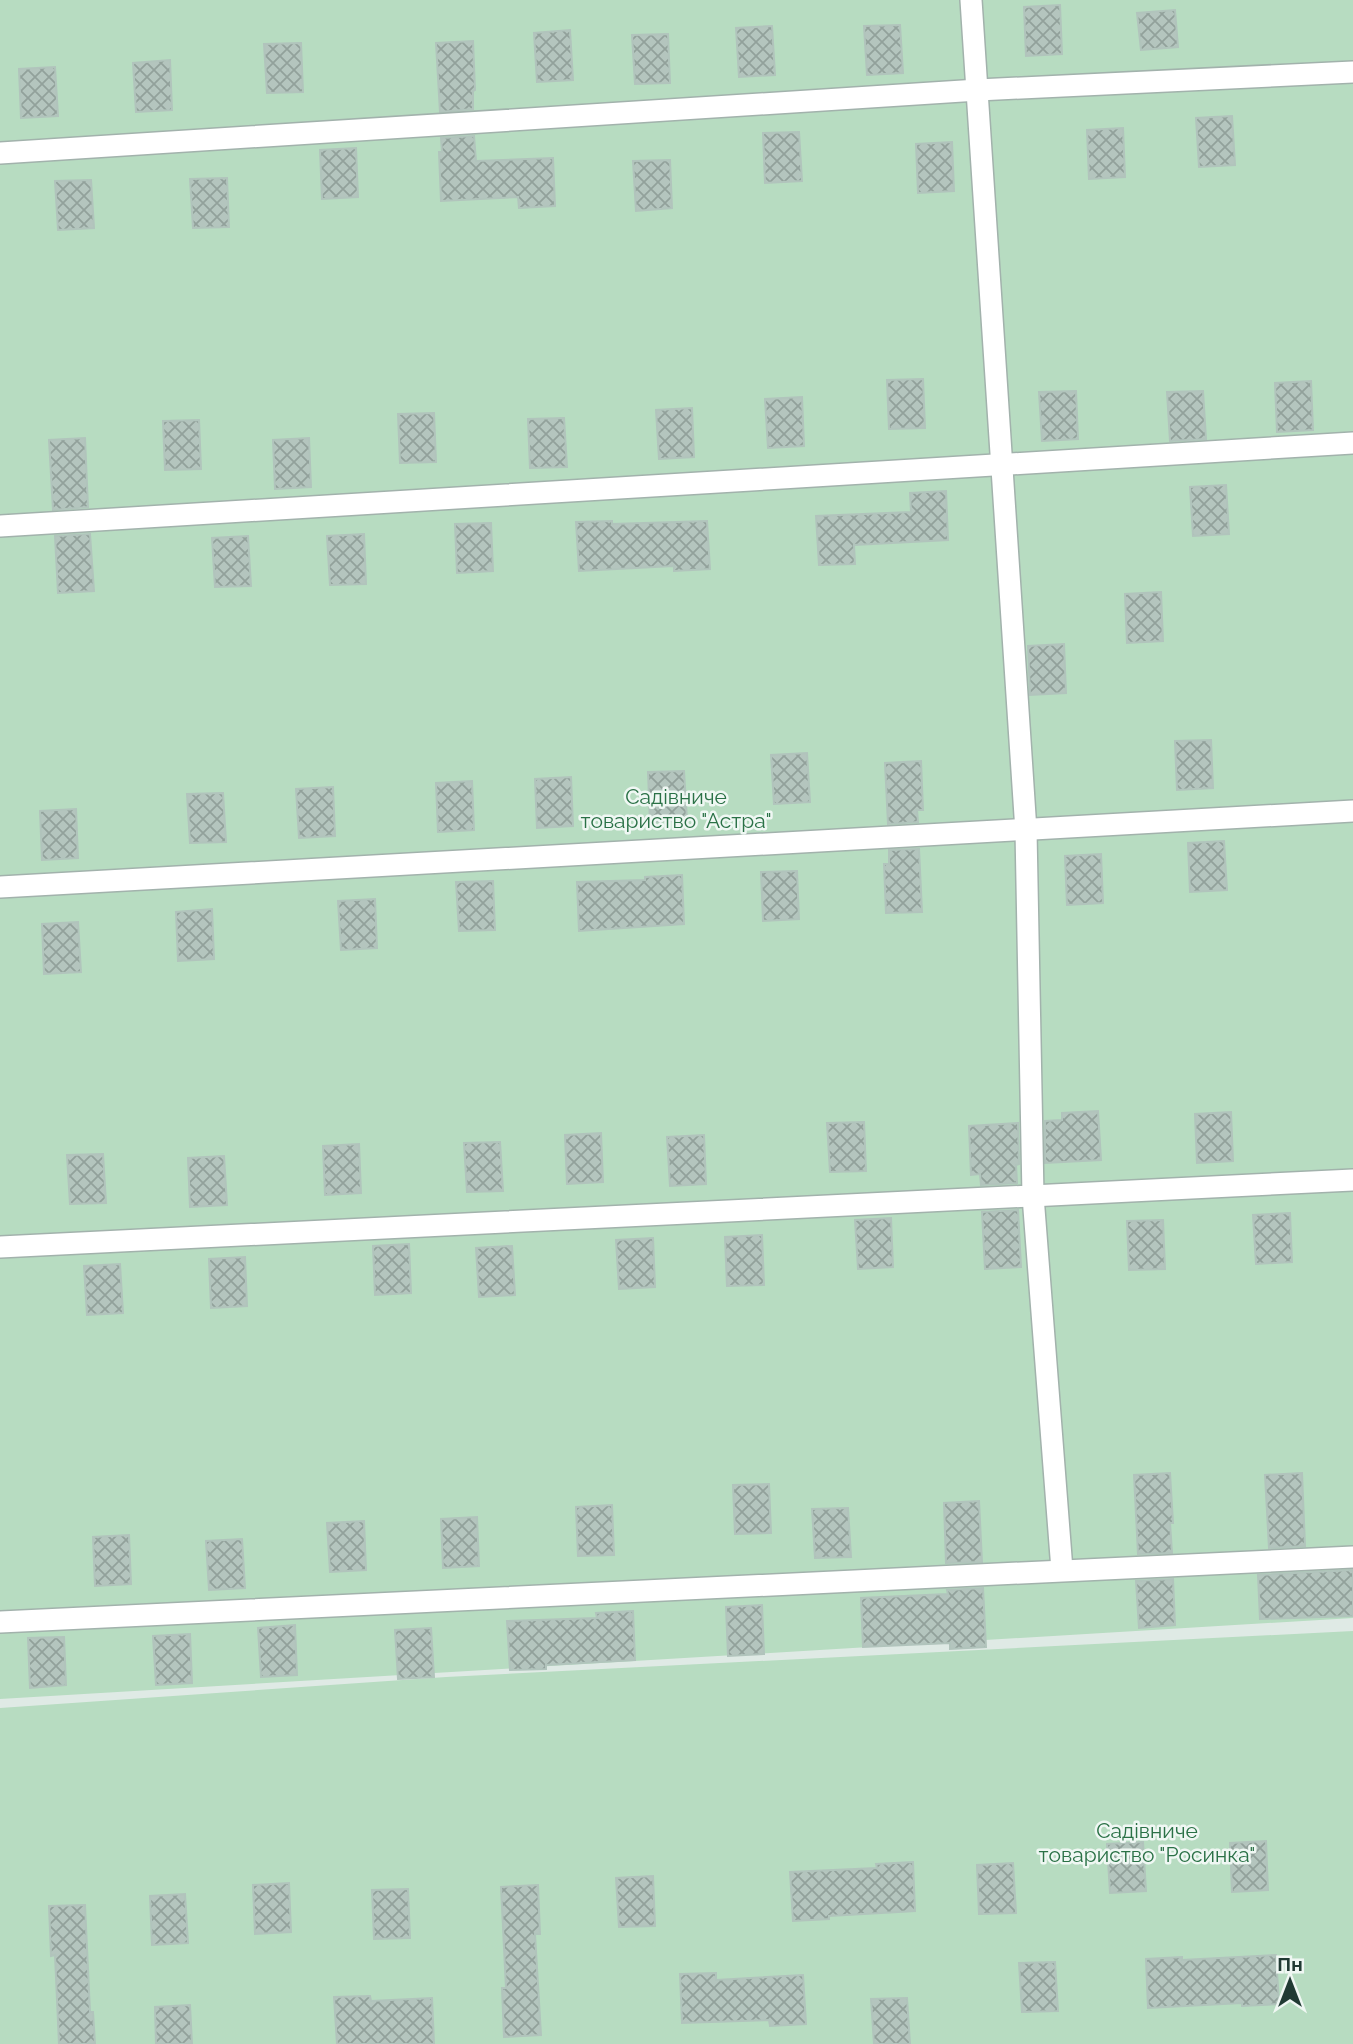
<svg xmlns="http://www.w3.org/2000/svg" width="1353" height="2044" font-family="Raleway,sans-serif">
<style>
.green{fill:#b7dcc1}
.building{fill:url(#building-cross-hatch);stroke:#b1c4bc;stroke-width:2}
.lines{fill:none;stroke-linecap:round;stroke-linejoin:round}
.street-casing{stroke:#a2b2ac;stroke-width:24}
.street{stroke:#fff;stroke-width:21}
.labels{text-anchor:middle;stroke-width:5;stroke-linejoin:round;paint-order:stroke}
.park-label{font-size:21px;fill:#2a7146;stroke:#eff7f3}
</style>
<defs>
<pattern id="building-cross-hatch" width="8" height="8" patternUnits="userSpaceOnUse" patternTransform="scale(1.75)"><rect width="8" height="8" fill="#b4c5be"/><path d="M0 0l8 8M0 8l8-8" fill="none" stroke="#92a19b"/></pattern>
</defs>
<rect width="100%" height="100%" fill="#dfeae5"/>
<g class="green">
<path d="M0,0H1353V1618L0,1699Z"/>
<path d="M1353,1631V2044H0V1708L446,1677Z"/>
</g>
<g class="building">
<path d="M1060,5L1062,54L1026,56L1024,7Z"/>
<path d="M1175,10L1178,47L1141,50L1137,13Z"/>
<path d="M900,25L903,73L867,75L864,26Z"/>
<path d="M772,26L775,75L739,77L736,28Z"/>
<path d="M570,30L573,80L537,82L534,33Z"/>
<path d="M668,34L670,83L635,84L632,35Z"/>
<path d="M473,41L475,90L473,91V109L440,112L436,43Z"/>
<path d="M301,43L303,92L267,93L264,44Z"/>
<path d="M170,60L172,110L136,112L133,63Z"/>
<path d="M55,67L58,116L21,118L19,69Z"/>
<path d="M1232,116L1235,165L1199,167L1196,118Z"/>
<path d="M1123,128L1125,177L1089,179L1087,130Z"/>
<path d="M799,132L802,181L765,183L763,133Z"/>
<path d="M474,136L476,161L553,158L555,206L519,208L518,197L441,201L439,152H442L441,138Z"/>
<path d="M952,142L954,191L918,193L916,144Z"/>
<path d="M356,148L358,197L322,199L320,150Z"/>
<path d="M670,160L672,208L636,211L633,161Z"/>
<path d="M227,178L229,227L193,228L190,179Z"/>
<path d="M91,180L94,228L58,230L55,181Z"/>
<path d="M923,379L925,428L889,429L887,380Z"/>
<path d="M1311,381L1313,430L1277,432L1275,383Z"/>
<path d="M1076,391L1078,439L1042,441L1039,392Z"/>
<path d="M1203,391L1206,439L1170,441L1167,392Z"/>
<path d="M802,397L804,446L768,448L765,399Z"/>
<path d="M692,408L694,457L659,459L656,410Z"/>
<path d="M434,413L436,462L400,463L398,414Z"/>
<path d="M564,418L567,467L530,468L528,419Z"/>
<path d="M199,420L201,469L165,470L163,421Z"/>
<path d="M85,438L88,507L53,510L49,440Z"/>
<path d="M309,438L311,487L275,489L273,440Z"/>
<path d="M1226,485L1229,534L1193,536L1190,487Z"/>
<path d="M946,491L948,540L854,545L855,564L819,565L816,516L911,512L910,493Z"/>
<path d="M612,521V524L707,521L710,569L674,571V566L579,571L576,522Z"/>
<path d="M491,523L493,571L457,573L455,524Z"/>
<path d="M90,534L94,591L58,593L55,536Z"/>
<path d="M364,534L366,584L330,585L327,536Z"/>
<path d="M248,536L251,586L215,587L212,538Z"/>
<path d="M1161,592L1163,641L1127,643L1125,594Z"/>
<path d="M1064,644L1066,693L1030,695L1028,646Z"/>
<path d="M1211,740L1213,788L1177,790L1175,741Z"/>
<path d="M807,753L810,802L774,804L771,755Z"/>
<path d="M921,761L923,810H917L918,822L888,824L885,763Z"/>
<path d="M684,771L687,820L650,822L648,772Z"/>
<path d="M571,777L573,826L537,828L535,779Z"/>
<path d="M472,781L474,830L438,832L436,783Z"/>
<path d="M333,787L335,836L299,838L296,789Z"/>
<path d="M223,793L226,842L190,843L187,794Z"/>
<path d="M76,809L78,858L42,860L40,811Z"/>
<path d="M1224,841L1227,890L1190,892L1188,843Z"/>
<path d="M919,849L922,912L886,913L884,864H889V850Z"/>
<path d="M1101,854L1103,903L1067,905L1065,856Z"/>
<path d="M797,871L799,919L763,921L761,872Z"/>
<path d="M682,875L684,924L579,931L577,882L645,880V877Z"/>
<path d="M493,881L495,930L459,931L456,882Z"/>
<path d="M375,899L377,948L341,950L338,901Z"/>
<path d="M212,909L214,959L178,961L176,912Z"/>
<path d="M78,922L81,972L44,974L42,924Z"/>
<path d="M1098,1111L1101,1160L1045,1163V1121L1062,1120V1113Z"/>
<path d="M1231,1112L1233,1161L1197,1163L1195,1114Z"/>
<path d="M864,1122L866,1171L830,1172L827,1123Z"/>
<path d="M1018,1123L1019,1164L1016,1165L1017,1183L981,1185L980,1174L971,1175L969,1126Z"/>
<path d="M601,1133L603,1182L567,1184L565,1135Z"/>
<path d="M704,1135L706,1184L670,1186L667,1137Z"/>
<path d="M500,1142L503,1191L467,1192L464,1143Z"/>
<path d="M359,1144L361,1193L325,1195L323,1146Z"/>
<path d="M103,1154L106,1203L70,1204L67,1155Z"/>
<path d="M224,1156L227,1205L190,1207L188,1158Z"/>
<path d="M1018,1210L1021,1267L985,1269L982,1212Z"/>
<path d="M1290,1213L1292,1262L1256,1264L1253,1215Z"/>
<path d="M891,1218L893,1267L858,1269L855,1220Z"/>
<path d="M1163,1220L1165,1269L1129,1270L1127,1221Z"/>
<path d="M762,1235L764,1285L727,1286L725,1237Z"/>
<path d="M653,1238L655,1287L619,1289L616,1240Z"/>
<path d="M409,1244L411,1293L375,1295L373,1246Z"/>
<path d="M512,1246L515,1295L479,1297L476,1248Z"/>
<path d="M245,1257L247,1306L211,1308L209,1259Z"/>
<path d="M120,1264L123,1313L87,1315L84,1266Z"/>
<path d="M1170,1473L1173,1523H1170L1172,1553L1138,1554L1134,1475Z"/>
<path d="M1302,1473L1305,1546L1269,1548L1265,1475Z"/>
<path d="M769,1484L771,1533L735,1534L733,1485Z"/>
<path d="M979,1501L982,1562L946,1563L944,1503Z"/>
<path d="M612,1505L614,1555L578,1556L576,1507Z"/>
<path d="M848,1508L851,1557L815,1558L812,1509Z"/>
<path d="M477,1517L479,1566L443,1568L441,1519Z"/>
<path d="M364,1521L366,1570L330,1572L327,1523Z"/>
<path d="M129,1535L131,1584L95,1586L93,1537Z"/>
<path d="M242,1539L245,1588L209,1590L206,1541Z"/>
<path d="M1353,1570V1616L1260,1619L1258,1575Z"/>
<path d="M1173,1579L1175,1625L1139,1628L1136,1581Z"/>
<path d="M983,1588L986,1647L950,1649V1643L863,1647L861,1598L948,1594L947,1590Z"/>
<path d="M762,1605L764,1654L728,1656L726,1607Z"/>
<path d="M633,1611L635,1660L546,1665V1669L510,1670L507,1621L597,1618L596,1613Z"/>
<path d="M295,1625L297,1675L261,1677L258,1628Z"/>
<path d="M431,1628L434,1677L398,1679L395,1630Z"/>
<path d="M190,1634L192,1683L156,1685L153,1636Z"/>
<path d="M64,1637L66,1685L30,1688L28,1638Z"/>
<path d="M1266,1841L1268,1890L1232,1892L1230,1843Z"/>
<path d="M1143,1842L1146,1891L1110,1893L1107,1844Z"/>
<path d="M913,1862L915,1911L829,1916V1919L793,1921L790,1872L877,1868L876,1864Z"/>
<path d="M1013,1863L1016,1913L979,1914L977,1865Z"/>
<path d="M653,1876L655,1926L619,1927L616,1878Z"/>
<path d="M289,1883L291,1932L255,1934L253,1885Z"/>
<path d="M538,1885L540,1934H535L541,2035L504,2037L502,1988H506L501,1887Z"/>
<path d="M408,1889L410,1938L374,1939L372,1890Z"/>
<path d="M185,1894L188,1943L152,1945L150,1896Z"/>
<path d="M85,1905L90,2012H93L95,2044H59L55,1955L51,1956L49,1906Z"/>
<path d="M1276,1955L1279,2004L1242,2006V2003L1148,2008L1146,1959L1182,1957V1960Z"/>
<path d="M1055,1962L1058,2011L1022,2012L1019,1963Z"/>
<path d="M716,1973V1980L803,1975L806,2024L770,2026L769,2020L682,2023L680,1974Z"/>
<path d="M370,1996L371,2001L432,1998L434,2044H337L334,1997Z"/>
<path d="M907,1998L910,2044H874L871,1999Z"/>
<path d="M190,2005L192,2044H156L155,2007Z"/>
</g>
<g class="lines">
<defs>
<g id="street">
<path d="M971,0L1026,831L1033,1196L1062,1570"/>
<path d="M0,153L978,90L1353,72"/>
<path d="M0,526L1353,443"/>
<path d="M0,887L1353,811"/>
<path d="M0,1247L1353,1180"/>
<path d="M0,1622L1353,1557"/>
</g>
</defs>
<use href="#street" class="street-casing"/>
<use href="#street" class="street"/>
</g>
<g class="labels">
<g class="park-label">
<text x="676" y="804">Садівниче<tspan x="676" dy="24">товариство "Астра"</tspan></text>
<text x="1147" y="1838">Садівниче<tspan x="1147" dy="24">товариство "Росинка"</tspan></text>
</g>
</g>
<g transform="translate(1290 1981)" stroke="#eff7f3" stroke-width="5" paint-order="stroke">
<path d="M0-5L12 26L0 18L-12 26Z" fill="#203a33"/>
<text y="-10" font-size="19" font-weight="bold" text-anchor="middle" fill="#203a33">Пн</text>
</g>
</svg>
